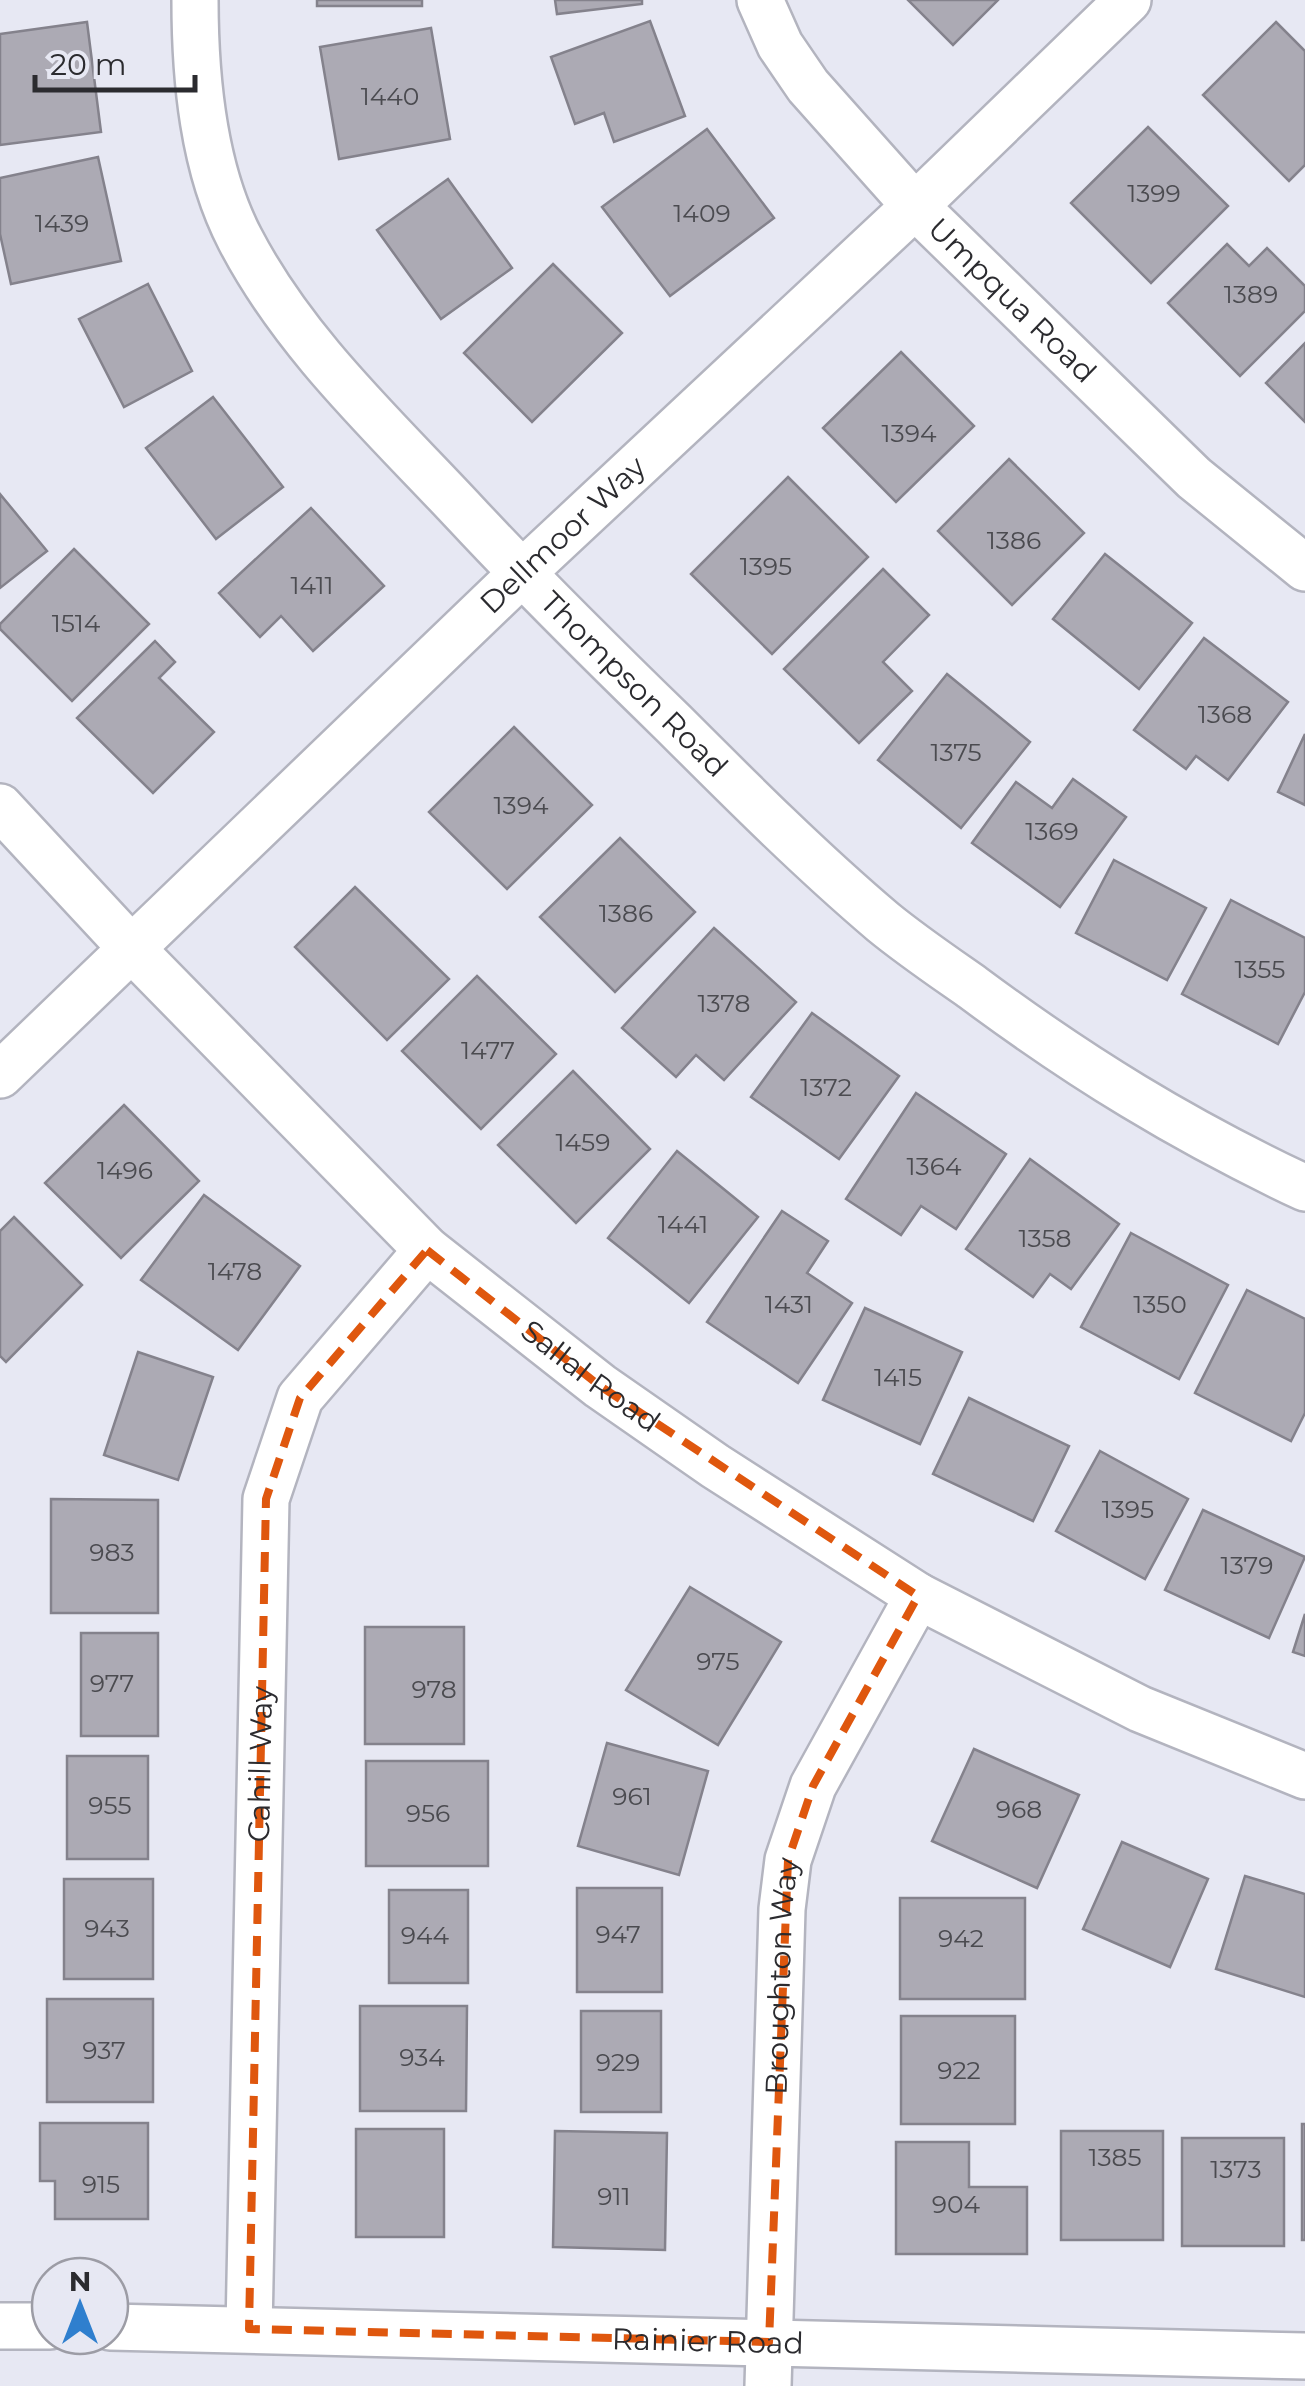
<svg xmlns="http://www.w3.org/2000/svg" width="1305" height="2386" font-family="Montserrat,sans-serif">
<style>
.building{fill:#acaab4;stroke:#84828c;stroke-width:2.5}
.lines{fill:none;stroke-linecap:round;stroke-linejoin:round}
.minor-casing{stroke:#b3b4bf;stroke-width:50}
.minor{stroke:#fff;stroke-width:45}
.marked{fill:none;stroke:#df570e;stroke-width:8;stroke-dasharray:20 12;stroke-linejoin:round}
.labels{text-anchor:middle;stroke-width:8;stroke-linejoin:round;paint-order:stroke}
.number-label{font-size:25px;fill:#4b4b50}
.street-label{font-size:30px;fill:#2b2b2f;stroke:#e7e8f3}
</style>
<rect width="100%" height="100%" fill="#e7e8f3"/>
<g class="building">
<rect x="317" y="0" width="105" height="6"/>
<path d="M555,0H642V4L557,14Z"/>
<path d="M908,0H998L953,45Z"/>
<path d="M650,21L685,116L614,142L604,113L575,124L551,57Z"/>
<path d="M87,22L101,132L0,145V34Z"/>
<path d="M1276,22L1305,51V165L1289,181L1203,95Z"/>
<path d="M431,28L450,139L339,159L320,47Z"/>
<path d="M1148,127L1228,206L1151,283L1071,203Z"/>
<path d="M707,129L774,218L670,296L602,207Z"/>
<path d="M98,157L121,261L11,284L0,234V178Z"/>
<path d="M448,179L512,268L441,319L377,230Z"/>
<path d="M1227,244L1249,266L1267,248L1305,286V311L1240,376L1168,303Z"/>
<path d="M553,264L622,333L532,422L464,353Z"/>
<path d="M148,284L192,371L124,407L79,319Z"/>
<path d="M1305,343V422L1266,383Z"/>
<path d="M901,352L974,426L896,502L823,428Z"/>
<path d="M213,397L283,487L216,539L146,448Z"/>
<path d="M1009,459L1084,533L1012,605L938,531Z"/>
<path d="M788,477L868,557L772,654L691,574Z"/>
<path d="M0,494L47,551L0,588Z"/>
<path d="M311,508L384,586L313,651L281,616L260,637L219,593Z"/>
<path d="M74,549L149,624L72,701L0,629V624Z"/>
<path d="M1105,554L1192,623L1139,689L1053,619Z"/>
<path d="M883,569L929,615L883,662L912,691L859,743L784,669Z"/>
<path d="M1204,638L1288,702L1228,780L1196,756L1186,769L1134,730Z"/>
<path d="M155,641L175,662L159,678L214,732L153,793L77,718Z"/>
<path d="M947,674L1030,742L961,828L878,760Z"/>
<path d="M514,727L592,805L507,889L429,812Z"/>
<path d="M1305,734V805L1278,792Z"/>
<path d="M1073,779L1126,817L1060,907L972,843L1016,782L1052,808Z"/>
<path d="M620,838L695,912L615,992L540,917Z"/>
<path d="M1114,860L1206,908L1167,980L1076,933Z"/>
<path d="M355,887L449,979L387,1040L295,947Z"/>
<path d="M1231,900L1305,938V992L1278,1044L1182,994Z"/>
<path d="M714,928L796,1002L724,1080L696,1055L676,1077L622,1028Z"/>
<path d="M477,976L556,1054L481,1129L402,1051Z"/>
<path d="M812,1013L899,1076L839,1159L751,1097Z"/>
<path d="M573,1071L650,1149L576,1223L498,1145Z"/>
<path d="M916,1093L1006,1154L956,1229L921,1206L901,1235L846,1199Z"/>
<path d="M124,1105L199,1181L121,1258L45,1183Z"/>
<path d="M677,1151L758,1217L689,1303L608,1238Z"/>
<path d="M1030,1159L1119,1224L1071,1289L1050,1274L1033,1297L966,1249Z"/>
<path d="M204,1195L300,1266L238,1350L141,1280Z"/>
<path d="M782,1211L828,1241L807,1273L852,1303L798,1383L707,1322Z"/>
<path d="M14,1217L82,1285L6,1362L0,1356V1231Z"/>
<path d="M1131,1233L1228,1285L1179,1379L1081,1327Z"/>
<path d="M1247,1290L1305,1319V1413L1291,1441L1195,1393Z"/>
<path d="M865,1308L962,1352L920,1444L823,1400Z"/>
<path d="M138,1352L213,1377L178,1480L104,1455Z"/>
<path d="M969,1398L1069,1446L1033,1521L933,1474Z"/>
<path d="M1100,1451L1188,1499L1145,1579L1056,1531Z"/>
<path d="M51,1499L158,1500V1613H51Z"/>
<path d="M1203,1510L1305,1557L1269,1638L1165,1590Z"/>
<path d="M690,1587L781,1642L718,1745L626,1690Z"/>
<path d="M1305,1614V1656L1293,1652Z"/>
<rect x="365" y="1627" width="99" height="117"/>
<rect x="81" y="1633" width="77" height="103"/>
<path d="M607,1743L708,1771L679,1875L578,1846Z"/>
<path d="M974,1749L1079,1795L1037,1888L932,1841Z"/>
<rect x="67" y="1756" width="81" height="103"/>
<rect x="366" y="1761" width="122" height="105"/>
<path d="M1122,1842L1208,1879L1170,1967L1083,1929Z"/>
<path d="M1245,1876L1305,1894V1997L1216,1969Z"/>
<rect x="64" y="1879" width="89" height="100"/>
<rect x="577" y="1888" width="85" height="104"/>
<rect x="389" y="1890" width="79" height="93"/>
<rect x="900" y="1898" width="125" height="101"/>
<rect x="47" y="1999" width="106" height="103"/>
<path d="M360,2006H467L466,2111H360Z"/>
<rect x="581" y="2011" width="80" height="101"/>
<rect x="901" y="2016" width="114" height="108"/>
<path d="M40,2123H148V2219H55V2181H40Z"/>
<rect x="1302" y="2124" width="3" height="116"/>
<rect x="356" y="2129" width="88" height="108"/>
<path d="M555,2131L667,2133L665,2250L553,2247Z"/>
<rect x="1061" y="2131" width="102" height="109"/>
<rect x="1182" y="2138" width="102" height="108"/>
<path d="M896,2142H969V2187H1027V2254H896Z"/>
</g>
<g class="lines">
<defs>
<g id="minor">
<path id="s1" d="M195,0C195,79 203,168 240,239C295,345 385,427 465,513C533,586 603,655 674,724C742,792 810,860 883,922C911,945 942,966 972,987C1081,1068 1182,1130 1305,1188"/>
<path id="s2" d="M760,0L780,45L808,86L915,206L1194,478L1305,568"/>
<path id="s3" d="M0,807L132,949L427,1250L600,1386L715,1466L918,1596L1140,1709L1305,1776"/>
<path id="s4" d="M0,1075L521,574L915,206L1128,0"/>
<path d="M0,2326H50"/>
<path id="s5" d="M110,2327L1305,2356"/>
<path id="s6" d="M249,2329L266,1499L300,1398L427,1250"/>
<path id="s7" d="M768,2386L782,1909L788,1860L813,1786L918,1596"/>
</g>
</defs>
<use href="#minor" class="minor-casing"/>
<use href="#minor" class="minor"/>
</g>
<path class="marked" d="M427,1250L600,1386L918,1596L813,1786L788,1860L769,2342L249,2329L266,1499L300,1398Z"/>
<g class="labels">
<g class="number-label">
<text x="390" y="105">1440</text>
<text x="1154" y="202">1399</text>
<text x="702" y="222">1409</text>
<text x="62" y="232">1439</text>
<text x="1251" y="303">1389</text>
<text x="909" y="442">1394</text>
<text x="1014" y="549">1386</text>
<text x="766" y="575">1395</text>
<text x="312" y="594">1411</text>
<text x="76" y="632">1514</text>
<text x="1225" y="723">1368</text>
<text x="956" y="761">1375</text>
<text x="521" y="814">1394</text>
<text x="1052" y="840">1369</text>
<text x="626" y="922">1386</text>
<text x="1260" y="978">1355</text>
<text x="724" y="1012">1378</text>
<text x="488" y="1059">1477</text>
<text x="826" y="1096">1372</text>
<text x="583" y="1151">1459</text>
<text x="934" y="1175">1364</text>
<text x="125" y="1179">1496</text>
<text x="683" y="1233">1441</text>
<text x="1045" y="1247">1358</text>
<text x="235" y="1280">1478</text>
<text x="789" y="1313">1431</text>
<text x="1160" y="1313">1350</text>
<text x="898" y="1386">1415</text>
<text x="1128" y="1518">1395</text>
<text x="112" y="1561">983</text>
<text x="1247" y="1574">1379</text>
<text x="718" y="1670">975</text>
<text x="112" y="1692">977</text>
<text x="434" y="1698">978</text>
<text x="632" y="1805">961</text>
<text x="110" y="1814">955</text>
<text x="1019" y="1818">968</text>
<text x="428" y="1822">956</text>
<text x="107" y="1937">943</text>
<text x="618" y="1943">947</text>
<text x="425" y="1944">944</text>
<text x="961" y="1947">942</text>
<text x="104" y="2059">937</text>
<text x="422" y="2066">934</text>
<text x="618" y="2071">929</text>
<text x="959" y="2079">922</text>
<text x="1115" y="2166">1385</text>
<text x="1236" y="2178">1373</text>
<text x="101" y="2193">915</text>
<text x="614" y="2205">911</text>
<text x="956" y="2213">904</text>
</g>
<g class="street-label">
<text dy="10" stroke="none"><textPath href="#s2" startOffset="395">Umpqua Road</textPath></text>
<text dy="10" stroke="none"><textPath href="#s4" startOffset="780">Dellmoor Way</textPath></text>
<text dy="10" stroke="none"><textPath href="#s1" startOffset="842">Thompson Road</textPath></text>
<text dy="10" stroke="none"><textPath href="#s3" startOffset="822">Sallal Road</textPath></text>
<text dy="10" stroke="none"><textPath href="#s6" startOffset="565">Cahill Way</textPath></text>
<text dy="10" stroke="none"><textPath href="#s7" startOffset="410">Broughton Way</textPath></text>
<text dy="10" stroke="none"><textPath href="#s5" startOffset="598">Rainier Road</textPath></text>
</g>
</g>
<g transform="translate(80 2306)"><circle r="48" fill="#e7e8f3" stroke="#9c9ca5" stroke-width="2.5"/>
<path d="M0-8L18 38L0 25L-18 38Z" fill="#2f7fce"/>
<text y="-15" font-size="28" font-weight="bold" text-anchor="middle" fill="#2b2b2f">N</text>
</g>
<path d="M35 75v15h160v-15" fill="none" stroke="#2b2b2f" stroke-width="5"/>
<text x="50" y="75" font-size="30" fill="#2b2b2f" stroke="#e7e8f3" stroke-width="8" paint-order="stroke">20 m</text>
</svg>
